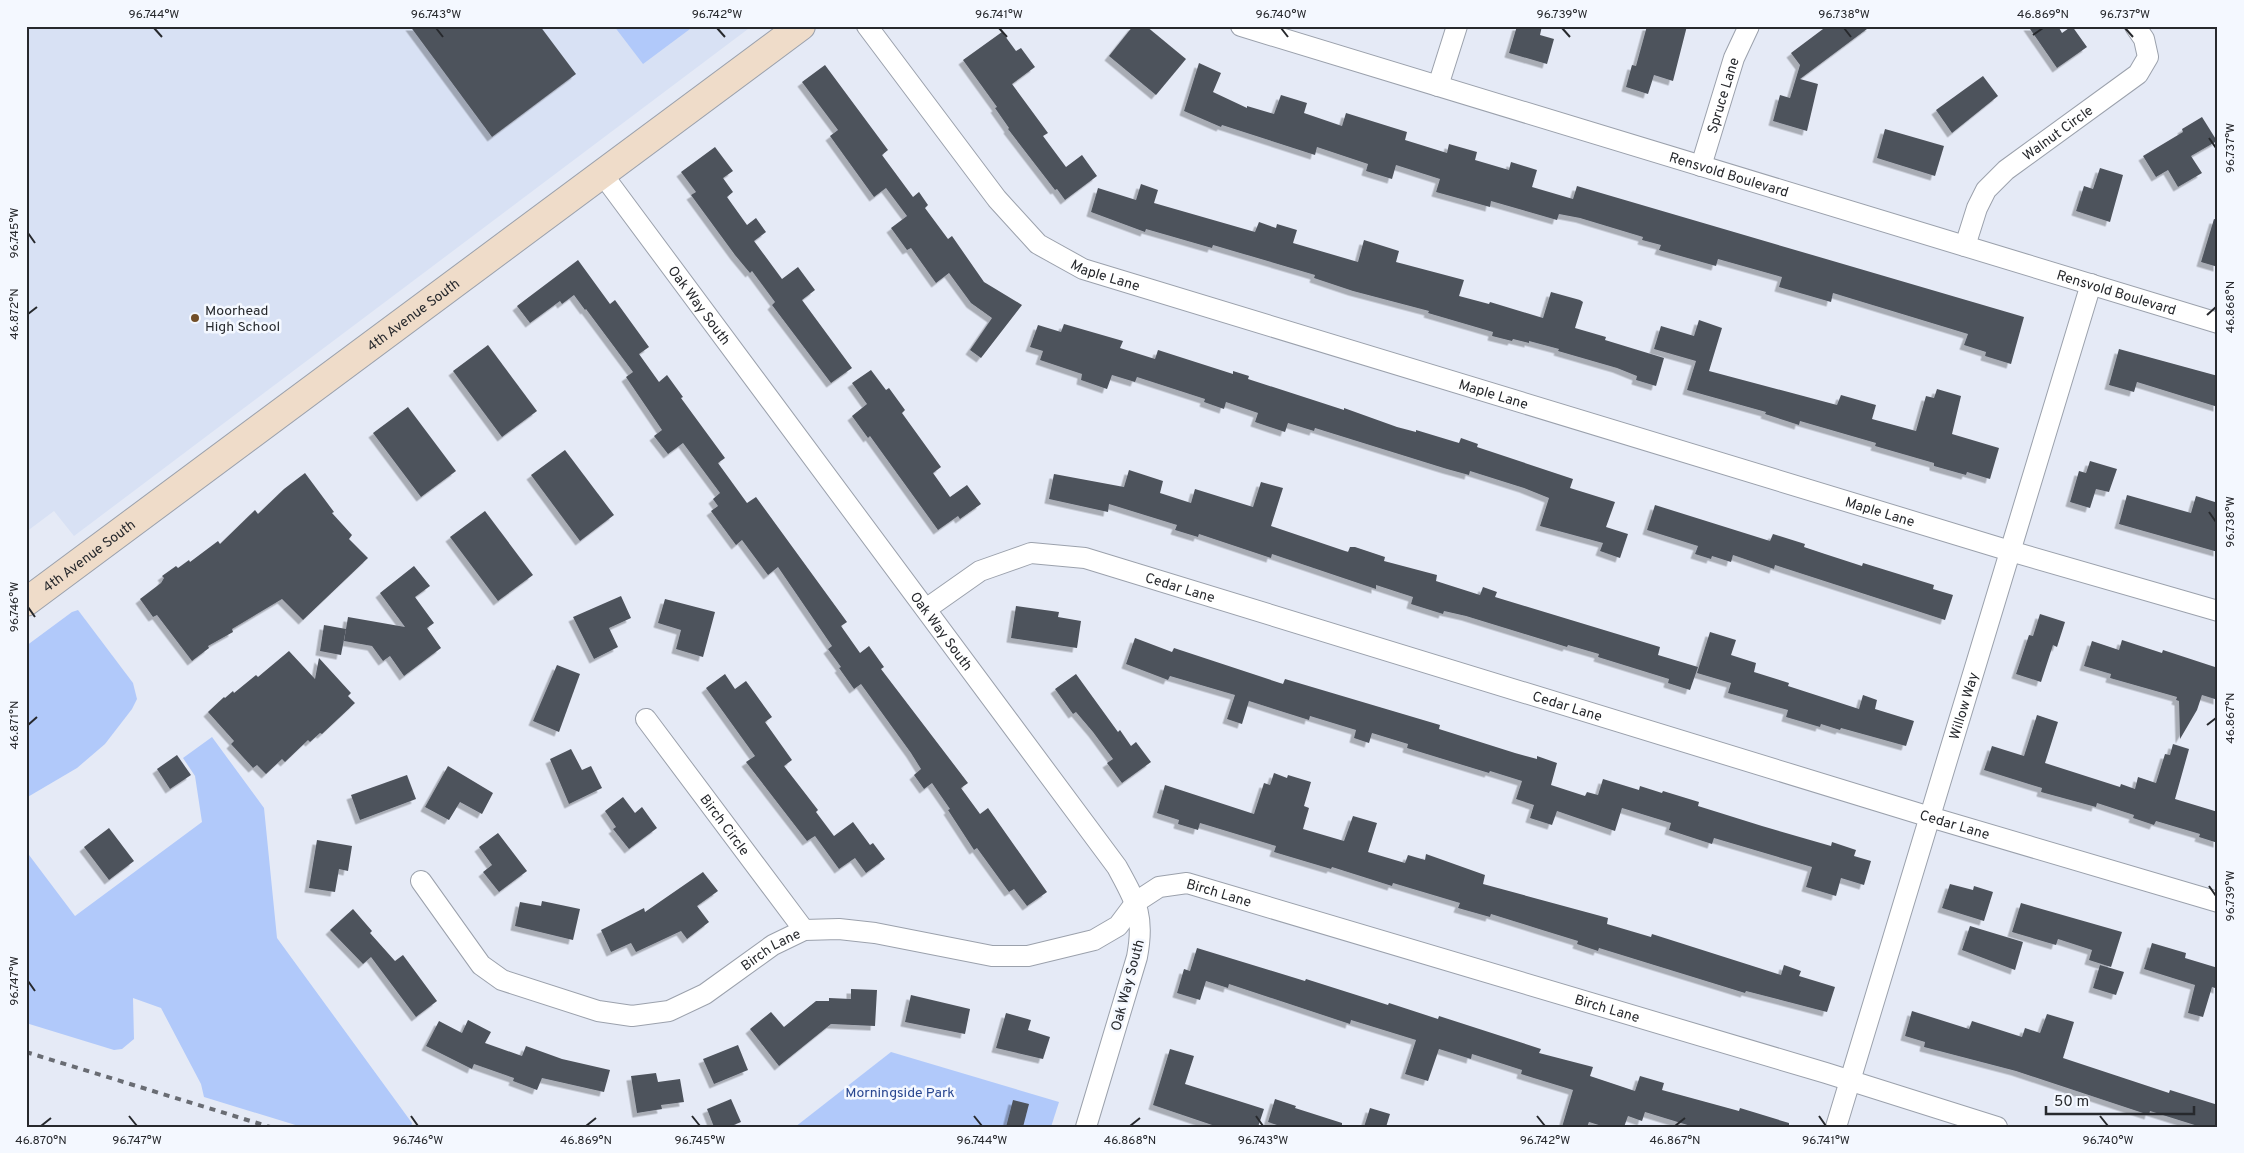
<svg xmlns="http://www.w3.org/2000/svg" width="2244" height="1153" font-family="Overpass,sans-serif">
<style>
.built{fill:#d8e1f4}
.green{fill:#b1c9fa}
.building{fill:#4e535c;filter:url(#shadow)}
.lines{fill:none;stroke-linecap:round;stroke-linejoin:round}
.street-casing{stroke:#9ba1ac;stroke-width:22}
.secondary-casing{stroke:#9ba1ac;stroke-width:30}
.street{stroke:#fff;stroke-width:20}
.secondary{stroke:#efdcc9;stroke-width:28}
.rail{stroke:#696c73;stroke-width:4;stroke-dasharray:6 6;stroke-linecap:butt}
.ticks{fill:none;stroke:#27292d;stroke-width:2}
.poi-dot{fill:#724e28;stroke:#f4f8ff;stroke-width:2}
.labels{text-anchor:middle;stroke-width:5;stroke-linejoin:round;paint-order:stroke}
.street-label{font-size:14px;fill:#27292d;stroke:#f4f8ff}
.poi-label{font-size:14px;fill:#27292d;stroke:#f4f8ff;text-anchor:start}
.park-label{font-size:14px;fill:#294791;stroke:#f4f8ff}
.neatline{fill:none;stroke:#27292d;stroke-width:2}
.ticks-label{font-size:12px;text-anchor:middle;fill:#27292d}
</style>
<defs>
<filter id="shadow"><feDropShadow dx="-4.5" dy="4.5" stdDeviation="0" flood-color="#0004"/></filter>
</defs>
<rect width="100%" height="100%" fill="#e5eaf6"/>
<path class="built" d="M26,26H752L74,536L54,511L26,532Z"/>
<g class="green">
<path d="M614,26H694L643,64Z"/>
<path d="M78,610L133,683L137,699L132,709L105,744L77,768L26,798V646L72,612Z"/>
<path d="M212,737L264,808L277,938L412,1123L411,1127H302L204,1097L201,1084L161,1008L133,998L134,1039L122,1049L114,1050L26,1023V851L75,916L202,822L195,776L183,758Z"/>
<path d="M891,1052L1059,1102L1051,1127H795Z"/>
</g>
<g class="building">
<path d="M410,26H540L576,74L492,137Z"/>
<path d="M1133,26H1146L1186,59L1156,95L1109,56Z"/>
<path d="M1517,26H1542L1540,35L1554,39L1547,64L1509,53Z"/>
<path d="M1647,26H1687L1673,81L1654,75L1648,94L1626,87L1632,65L1636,66Z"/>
<path d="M1827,26H1871L1800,79L1818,84L1807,131L1773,121L1780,95L1790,98L1800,65L1791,53Z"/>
<path d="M2028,26H2058L2062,33L2072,26L2087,47L2057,68Z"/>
<path d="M1002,32L1016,51L1021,48L1035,67L1012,84L1048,133L1043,136L1066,167L1082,155L1097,176L1065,200L1057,189L1055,190L1008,129L1009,128L995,108L997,107L963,60Z"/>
<path d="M1199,63L1221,73L1213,92L1247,108V106L1274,114L1281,95L1307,103L1304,113L1342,126L1346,113L1407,132L1405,140L1447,153L1449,144L1477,152L1475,160L1509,170L1511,162L1537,170L1532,187L1573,199L1577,186L2024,317L2011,364L1985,356L1986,352L1964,345L1968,334L1833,293L1831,302L1779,287L1782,277L1718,259L1716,266L1659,250L1661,245L1642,240L1643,237L1580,218L1559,214L1557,220L1491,201L1490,207L1436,192L1440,179L1396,165L1392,179L1366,171L1368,164L1317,147L1315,155L1222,125L1221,127L1184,111Z"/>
<path d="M825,65L888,150L882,155L913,197L919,192L928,205L925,208L948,239L952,236L984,282L1022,305L981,358L970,350L992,318L971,303L949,273L936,283L911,248L907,250L891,228L907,216L886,188L874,197L830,136L838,130L802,82Z"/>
<path d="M1983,76L1998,96L1952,133L1936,110Z"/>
<path d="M2202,117L2217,141L2191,156L2202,173L2178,187L2168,170L2156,177L2143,156L2183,132L2182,129Z"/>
<path d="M1885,129L1944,146L1935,176L1877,158Z"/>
<path d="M715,147L733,171L723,178L733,192L727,197L747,225L756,218L766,232L754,241L782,279L798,267L815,290L802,300L852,368L831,383L772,305L775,302L752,271L750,273L735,255L691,195L696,192L681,172Z"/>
<path d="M2100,168L2123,175L2110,222L2076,211L2084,186L2093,189Z"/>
<path d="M1141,184L1158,190L1154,203L1255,232L1259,222L1276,228L1277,224L1297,230L1293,243L1358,262L1364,240L1399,251L1396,262L1464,280L1459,296L1489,304L1490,302L1543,318L1551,292L1580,300L1583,302L1575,328L1606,337L1605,340L1664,358L1656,386L1636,380L1637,376L1617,368L1558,351L1559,349L1529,341V343L1513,339L1512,341L1492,336L1493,332L1428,313L1429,311L1353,291L1314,278L1315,275L1213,245L1212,248L1146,229L1145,232L1091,212L1098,188L1136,200Z"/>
<path d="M2214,219L2218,220V267L2201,262Z"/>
<path d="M578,260L610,304L615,300L649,347L639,354L659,382L667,375L683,397L681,398L725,458L718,463L747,503L756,497L847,622L841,626L860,653L869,646L884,667L881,669L968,783L961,788L980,814L988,808L1047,892L1027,906L1014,889L1009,892L977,848L974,850L948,810L950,809L932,783L924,789L914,775L921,769L911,753L861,684L854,689L839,668L841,667L828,649L832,646L778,567L768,575L742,540L736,545L711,511L718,506L713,499L720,493L683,443L668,454L654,436L662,430L626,377L633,372L586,309L585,310L574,295L562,304L560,301L530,323L517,306Z"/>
<path d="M1699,320L1722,328L1709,371L1837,405L1841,395L1876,405L1872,419L1916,431L1926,396L1934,398L1937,389L1961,396L1952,434L1999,448L1990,479L1967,472L1966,475L1934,466V463L1875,446L1876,443L1800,421L1799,425L1765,414L1766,412L1687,390L1696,361L1654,349L1661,326L1694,336Z"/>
<path d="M1064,324L1123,341L1120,348L1155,359L1158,350L1233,374V371L1249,376L1248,379L1344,410V408L1397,427L1416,432V430L1459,443L1461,438L1478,444L1477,447L1573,479L1570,488L1615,502L1606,527L1628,534L1620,558L1600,551L1603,543L1540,526L1549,498L1524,488L1470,471L1469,475L1447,469L1315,428L1314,431L1288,423L1285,432L1255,422L1258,413L1226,402L1224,409L1204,402L1205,399L1137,377L1135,382L1112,375L1107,389L1081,380L1082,374L1040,360L1043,351L1030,347L1038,325L1061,332Z"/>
<path d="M488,345L537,411L502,437L453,371Z"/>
<path d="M2119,349L2218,376V407L2137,382L2134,392L2109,385Z"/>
<path d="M871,370L886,390L889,388L905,410L902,413L941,467L933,473L950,497L967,485L981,504L960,519L958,516L938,530L870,436L868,438L852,416L867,404L852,383Z"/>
<path d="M408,407L456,471L421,497L373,433Z"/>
<path d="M565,450L614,515L580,541L531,475Z"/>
<path d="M2090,461L2117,469L2109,492L2096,489L2090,508L2070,502L2079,471L2086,473Z"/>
<path d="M1129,470L1163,481L1160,493L1191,503L1195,489L1253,507L1261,482L1283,488L1271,526L1348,552L1350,547H1355L1385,557L1384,561L1437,575L1436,581L1480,595L1483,587L1497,592L1495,597L1660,647L1658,655L1698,667L1690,690L1668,683L1669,679L1598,657L1599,654L1568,645L1567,647L1466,616L1444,611L1443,614L1411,604L1413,597L1376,585V589L1361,584L1272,554L1271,558L1199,534L1198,537L1175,530L1177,525L1109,504L1108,512L1049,499L1054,474L1124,487Z"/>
<path d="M305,473L334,512L332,513L352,535L349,539L368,558L303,620L282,599L232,629L233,632L208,646L209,648L192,661L157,615L153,617L140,599L161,583L164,578L162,576L176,566L178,568L189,560L190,562L218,541L220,544L255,510L258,514L284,489Z"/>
<path d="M2127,495L2191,513L2196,496L2218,503V552L2119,524Z"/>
<path d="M1655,505L1770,541L1773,534L1805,544L1804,547L1825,554L1862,566L1863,563L1934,585L1933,589L1953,595L1945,620L1775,565L1774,569L1733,555L1731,562L1712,556L1711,559L1695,554L1698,546L1647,530Z"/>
<path d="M485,511L533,575L498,601L450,537Z"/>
<path d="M414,566L430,586L415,597L434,623L427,628L441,648L404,676L390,656L383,661L372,646L344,641L348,617L405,627L380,593Z"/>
<path d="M621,596L631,618L609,628L618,647L594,659L573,617Z"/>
<path d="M665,599L715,612L703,657L676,649L681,630L658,623Z"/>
<path d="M1016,606L1059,612L1058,617L1081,621L1077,648L1011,638Z"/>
<path d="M2040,614L2065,622L2057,647L2053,645L2041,682L2016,674L2029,635L2033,636Z"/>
<path d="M324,625L346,629L341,655L320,651Z"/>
<path d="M1710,632L1736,640L1731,655L1756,663L1754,672L1789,683L1788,686L1859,709L1863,695L1877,700L1875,709L1914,721L1906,746L1841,728L1840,730L1821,724L1820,727L1786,717L1788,710L1728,693L1731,683L1697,673Z"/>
<path d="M1135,638L1172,652L1174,648L1283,684L1285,679L1440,725L1439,729L1515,753L1537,759V756L1557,763L1551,785L1585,796L1587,792L1598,795L1603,779L1639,790L1640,786L1662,793L1663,791L1699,802L1698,806L1762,826L1831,846L1832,842L1856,850L1854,856L1871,861L1864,885L1841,878L1836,896L1806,887L1812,867L1714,838L1712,844L1669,830L1671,823L1622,808L1615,831L1557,811L1552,825L1530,818L1534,805L1516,799L1522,781L1490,771L1489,773L1407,748L1408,744L1372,733L1369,743L1354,738L1356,730L1310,716L1309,720L1249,701L1242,724L1227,719L1235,695L1170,676L1168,680L1126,664Z"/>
<path d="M2122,640L2162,653L2163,650L2218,668V700L2202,695L2197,710L2180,739L2179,701L2176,700L2177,697L2110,678L2111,674L2084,666L2092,641L2119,650Z"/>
<path d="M289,651L315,679L319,658L351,693L348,696L355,703L322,734L320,733L310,742L308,740L285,762L282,759L266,774L257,765L253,768L231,744L234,741L208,712L224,697L225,698L233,691L234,693L256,675L258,677Z"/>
<path d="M557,665L580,674L559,732L533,721Z"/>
<path d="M725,674L735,689L746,681L772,717L765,722L792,760L784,766L818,810L816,812L834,836L853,822L870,845L873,843L885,859L866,873L855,858L839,869L815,836L807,841L746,762L755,756L706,688Z"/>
<path d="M1076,674L1118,732L1120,730L1131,746L1136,742L1151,762L1122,783L1107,763L1113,759L1093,732L1076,712L1073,714L1055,689Z"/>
<path d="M2037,715L2058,722L2045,763L2120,787L2121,784L2135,789L2138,777L2156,783L2165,754L2170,755L2173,744L2189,749L2175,799L2218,812V843L2199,837L2200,834L2156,821L2154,825L2133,818L2134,815L2097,803L2096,807L2041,792L2042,788L1984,770L1992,746L2024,756Z"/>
<path d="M571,749L582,770L591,766L602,788L569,804L550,759Z"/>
<path d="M177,755L191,775L170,789L157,769Z"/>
<path d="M448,766L493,793L482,814L460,802L449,820L425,807Z"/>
<path d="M1274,773L1287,778L1288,775L1311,782L1304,806L1309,808L1303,829L1344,841L1353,816L1377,823L1368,852L1405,863L1408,855L1425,860L1426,854L1485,875L1483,884L1608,918L1607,924L1651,937L1652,934L1781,975L1784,965L1801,971L1799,976L1835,987L1827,1012L1746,991L1745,993L1599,948L1598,951L1577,944L1578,941L1539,929L1491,914L1490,917L1458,908L1460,903L1393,883L1392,886L1332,867L1331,869L1274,852L1276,846L1200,823L1198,830L1178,824L1179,820L1157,813L1165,785L1254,814L1264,783L1270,785Z"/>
<path d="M407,775L416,799L360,820L351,795Z"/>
<path d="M623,797L635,813L642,807L657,828L629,849L613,829L616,827L605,811Z"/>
<path d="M109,828L134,861L109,880L84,847Z"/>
<path d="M498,833L527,871L499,892L483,872L492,865L479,847Z"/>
<path d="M317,840L352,846L348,871L339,869L335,892L309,888Z"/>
<path d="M703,872L718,891L697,906L709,922L687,939L681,931L636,952L631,943L611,952L601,930L644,908L645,912Z"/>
<path d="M1950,884L1973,890L1974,886L1993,892L1984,921L1942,908Z"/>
<path d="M542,901L580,909L573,940L515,926L520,902L541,906Z"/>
<path d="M2021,903L2122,932L2111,967L2089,960L2092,950L2058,939L2056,945L2012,932Z"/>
<path d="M353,909L372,931L370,933L395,961L403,955L437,1001L416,1017L371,957L363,964L330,930Z"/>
<path d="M1970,926L2023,942L2015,970L1962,950Z"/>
<path d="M2152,943L2186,953L2185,958L2218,968V989L2212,987L2203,1017L2188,1013L2195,985L2144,969Z"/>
<path d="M1197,948L1305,981L1306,979L1388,1005L1389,1003L1438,1019L1439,1016L1541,1049L1539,1053L1593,1067L1590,1076L1635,1091L1640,1076L1664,1083L1662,1090L1739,1111L1740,1108L1789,1123V1127H1694L1645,1112L1642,1121L1628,1116L1624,1127H1605L1589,1122L1587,1127H1562L1573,1090L1521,1074L1522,1070L1472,1054L1471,1059L1439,1049L1428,1081L1405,1074L1416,1040L1351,1020L1350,1024L1229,984L1228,988L1206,981L1200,1000L1177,993L1184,969L1190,971Z"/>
<path d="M2100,965L2124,972L2116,995L2093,988Z"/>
<path d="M851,989L877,990L875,1026L831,1024L779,1066L750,1029L771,1012L784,1027L816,1001H829V998L851,999Z"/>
<path d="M911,995L970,1009L965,1034L905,1022Z"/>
<path d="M1912,1011L1969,1029L1972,1021L2022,1037L2025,1028L2040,1033L2047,1014L2074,1022L2063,1058L2169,1093L2170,1090L2218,1105V1127H2201L2150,1111L2149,1115L2016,1071L1924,1047L1925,1042L1905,1036Z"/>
<path d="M1006,1013L1031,1020L1028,1030L1050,1037L1043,1059L996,1048Z"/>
<path d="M468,1020L491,1032L485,1043L522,1056L526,1046L562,1059L610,1070L604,1092L542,1078L537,1090L513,1081L514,1078L474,1064L472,1069L426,1046L439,1021L462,1033Z"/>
<path d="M738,1045L748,1070L714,1084L703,1059Z"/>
<path d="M1170,1049L1194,1056L1185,1084L1264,1109L1258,1127H1218L1153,1105Z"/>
<path d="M656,1073L658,1082L680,1079L684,1102L661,1105L662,1109L637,1113L631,1076Z"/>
<path d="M731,1099L741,1122L729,1127H714L707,1109Z"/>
<path d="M1275,1099L1296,1106L1295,1108L1342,1123V1127H1283L1268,1122Z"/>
<path d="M1013,1100L1029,1104L1023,1127H1006Z"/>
<path d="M1370,1108L1390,1114L1386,1127H1364Z"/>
</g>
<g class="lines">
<defs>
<g id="street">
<path id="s1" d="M867,26L997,199L1038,244L1083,269L2010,551L2218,611"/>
<path id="s2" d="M1241,26L2218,323"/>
<path d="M1438,86L1457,26"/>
<path id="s3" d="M1701,166L1734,58L1749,26"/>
<path id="s4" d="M603,175L1117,867C1136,902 1145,915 1137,957L1086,1127"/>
<path id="s5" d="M1965,246L1977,208L1986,190L2006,170L2138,74L2148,57L2144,39L2135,26"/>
<path id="s6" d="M926,609L980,571L1031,553L1085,558L1930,817L2218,902"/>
<path id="s7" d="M646,719L804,930"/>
<path id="s8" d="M421,881L481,965L502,980L598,1011L632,1016L669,1011L705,994L773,945L804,930L839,929L875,933L992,956H1028L1094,940L1118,926L1136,902L1159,887L1187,883L1826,1073L1997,1127"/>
<path id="s9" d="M1836,1127L2091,284"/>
</g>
<g id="secondary">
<path id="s10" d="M26,602L801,26"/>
</g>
</defs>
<use href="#street" class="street-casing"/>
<use href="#secondary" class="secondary-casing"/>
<use href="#street" class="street"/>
<use href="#secondary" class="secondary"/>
<path class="rail" d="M26,1052L270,1127"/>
</g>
<path class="ticks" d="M154,28L162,37M436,28L443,37M717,28L725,37M999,28L1007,37M1281,28L1288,37M1562,28L1570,37M1844,28L1851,37M2125,28L2133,37M2033,35L2043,28M2209,138L2216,148M28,233L35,243M28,314L37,307M2207,315L2216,307M2209,512L2216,522M28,607L35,617M28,725L37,717M2207,725L2216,718M2209,886L2216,896M28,981L35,991M129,1116L137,1126M411,1116L418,1126M692,1116L700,1126M974,1116L982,1126M1256,1116L1263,1126M1537,1116L1545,1126M1819,1116L1826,1126M2100,1116L2108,1126M41,1126L51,1118M586,1126L596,1118M1130,1126L1140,1118M1675,1126L1685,1118"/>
<circle class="poi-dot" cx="195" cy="318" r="5"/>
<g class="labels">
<g class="street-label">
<text dy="5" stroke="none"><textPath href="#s3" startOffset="74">Spruce Lane</textPath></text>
<text dy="5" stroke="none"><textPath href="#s5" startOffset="152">Walnut Circle</textPath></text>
<text dy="5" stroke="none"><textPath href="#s2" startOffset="510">Rensvold Boulevard</textPath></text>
<text dy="5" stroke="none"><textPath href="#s1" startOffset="352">Maple Lane</textPath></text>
<text dy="5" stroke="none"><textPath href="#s2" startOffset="915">Rensvold Boulevard</textPath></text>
<text dy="5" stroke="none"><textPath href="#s4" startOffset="162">Oak Way South</textPath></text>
<text dy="5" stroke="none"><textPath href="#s10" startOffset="482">4th Avenue South</textPath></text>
<text dy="5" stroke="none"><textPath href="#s1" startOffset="758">Maple Lane</textPath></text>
<text dy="5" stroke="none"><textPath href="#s1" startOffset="1162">Maple Lane</textPath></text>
<text dy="5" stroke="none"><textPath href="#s10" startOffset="78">4th Avenue South</textPath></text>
<text dy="5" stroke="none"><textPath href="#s6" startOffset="274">Cedar Lane</textPath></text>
<text dy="5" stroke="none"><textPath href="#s4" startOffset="568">Oak Way South</textPath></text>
<text dy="5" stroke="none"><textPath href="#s6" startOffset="679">Cedar Lane</textPath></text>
<text dy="5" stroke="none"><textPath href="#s9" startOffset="440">Willow Way</textPath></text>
<text dy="5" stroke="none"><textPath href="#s6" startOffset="1084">Cedar Lane</textPath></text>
<text dy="5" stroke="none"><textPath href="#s7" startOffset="132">Birch Circle</textPath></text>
<text dy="5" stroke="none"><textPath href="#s8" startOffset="901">Birch Lane</textPath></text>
<text dy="5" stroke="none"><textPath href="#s8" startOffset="421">Birch Lane</textPath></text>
<text transform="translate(1127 985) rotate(-75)" y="5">Oak Way South</text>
<text dy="5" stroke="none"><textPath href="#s8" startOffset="1306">Birch Lane</textPath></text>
</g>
<g class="poi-label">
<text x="205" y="315">Moorhead<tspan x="205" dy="16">High School</tspan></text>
</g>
<g class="park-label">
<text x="900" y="1097">Morningside Park</text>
</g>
</g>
<rect width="2244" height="1153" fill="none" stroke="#f4f8ff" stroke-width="55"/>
<path d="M2046 1106v8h148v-8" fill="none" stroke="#27292d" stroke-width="2.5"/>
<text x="2054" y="1106" font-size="15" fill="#27292d" stroke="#f4f8ff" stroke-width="4" paint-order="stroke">50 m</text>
<rect x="28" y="28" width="2188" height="1098" class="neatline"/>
<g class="ticks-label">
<text x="154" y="18">96.744°W</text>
<text x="436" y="18">96.743°W</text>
<text x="717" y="18">96.742°W</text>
<text x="999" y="18">96.741°W</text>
<text x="1281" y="18">96.740°W</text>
<text x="1562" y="18">96.739°W</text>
<text x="1844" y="18">96.738°W</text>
<text x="2043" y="18">46.869°N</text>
<text x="2125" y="18">96.737°W</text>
<text transform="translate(2230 148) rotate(-90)" y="4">96.737°W</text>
<text transform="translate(14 233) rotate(-90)" y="4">96.745°W</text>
<text transform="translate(2230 307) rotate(-90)" y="4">46.868°N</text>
<text transform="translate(14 314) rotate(-90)" y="4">46.872°N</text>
<text transform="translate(2230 522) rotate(-90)" y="4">96.738°W</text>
<text transform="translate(14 607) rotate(-90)" y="4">96.746°W</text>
<text transform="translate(2230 718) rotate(-90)" y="4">46.867°N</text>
<text transform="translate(14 725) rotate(-90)" y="4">46.871°N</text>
<text transform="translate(2230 896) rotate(-90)" y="4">96.739°W</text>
<text transform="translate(14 981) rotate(-90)" y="4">96.747°W</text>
<text x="41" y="1144">46.870°N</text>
<text x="137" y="1144">96.747°W</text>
<text x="418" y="1144">96.746°W</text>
<text x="586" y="1144">46.869°N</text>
<text x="700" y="1144">96.745°W</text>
<text x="982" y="1144">96.744°W</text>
<text x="1130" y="1144">46.868°N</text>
<text x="1263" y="1144">96.743°W</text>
<text x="1545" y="1144">96.742°W</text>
<text x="1675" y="1144">46.867°N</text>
<text x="1826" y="1144">96.741°W</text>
<text x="2108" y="1144">96.740°W</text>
</g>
</svg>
